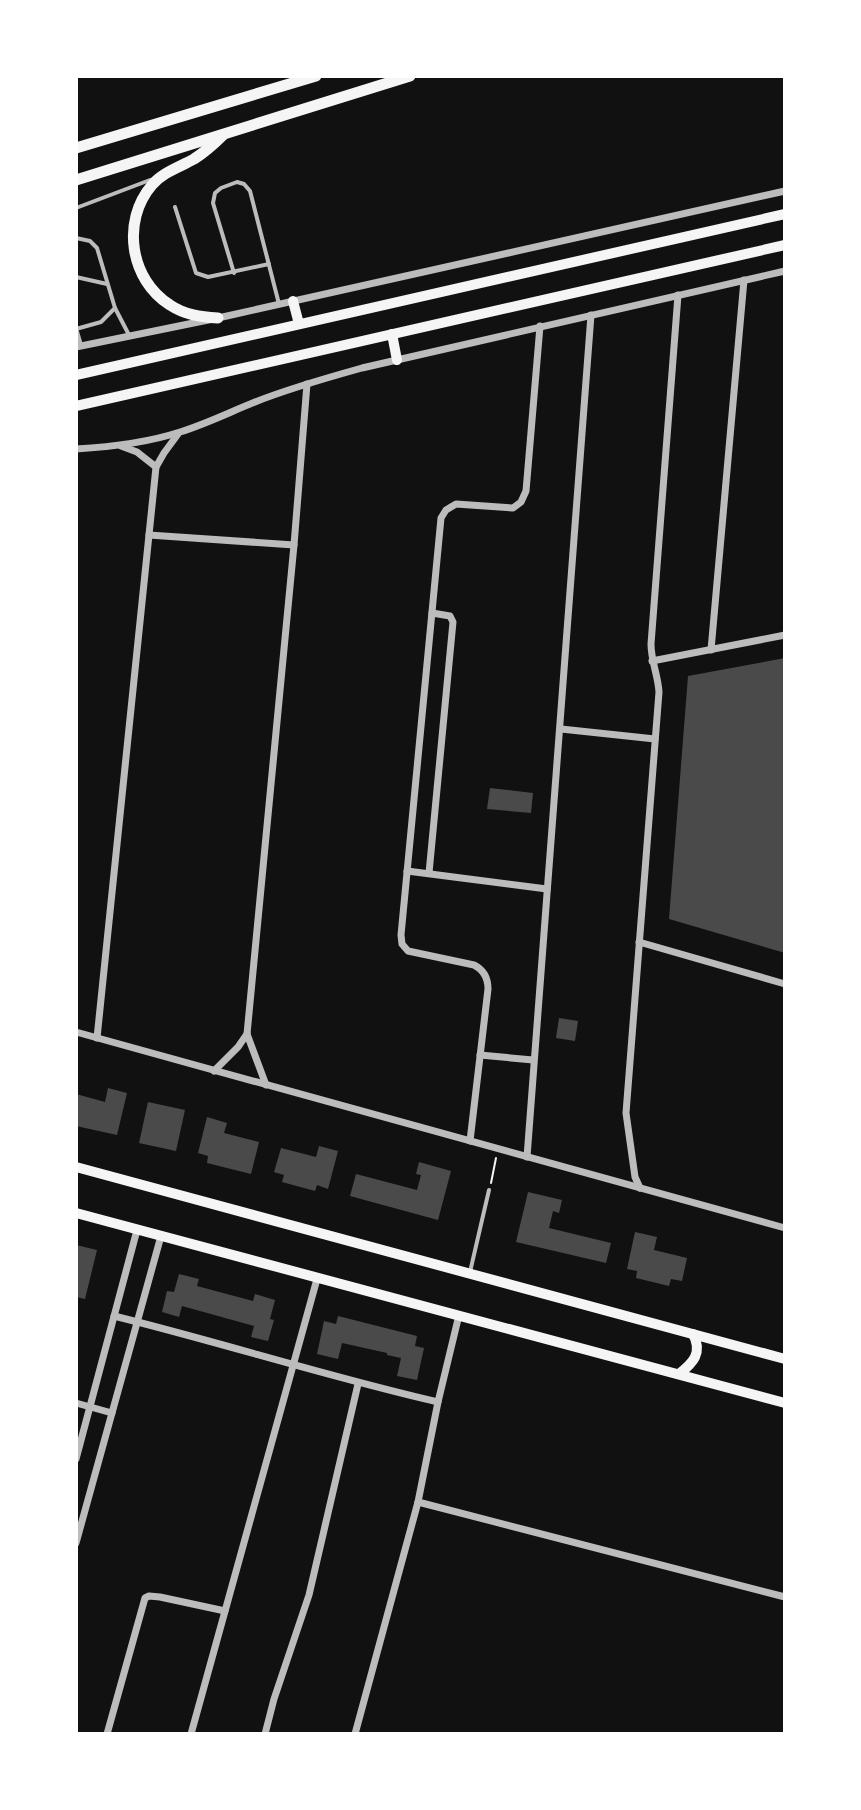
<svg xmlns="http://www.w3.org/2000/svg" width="861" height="1810" font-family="'Asap Condensed',sans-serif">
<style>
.building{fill:#4a4a4a}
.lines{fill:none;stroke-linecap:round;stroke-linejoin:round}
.path{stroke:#f5f5f5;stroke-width:2}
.service{stroke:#bcbcbc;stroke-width:4}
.minor{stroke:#bcbcbc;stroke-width:7}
.secondary{stroke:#f5f5f5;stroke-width:10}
.primary{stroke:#f5f5f5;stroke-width:11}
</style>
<rect width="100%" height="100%" fill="#111"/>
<g class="building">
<path d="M785,658V953L669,919L688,676Z"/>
<path d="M490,788L533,793L531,813L487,809Z"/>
<path d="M559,1018L578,1021L575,1041L556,1038Z"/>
<path d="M108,1088L127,1093L117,1135L76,1126V1094L105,1102Z"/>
<path d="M148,1102L185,1110L176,1151L139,1143Z"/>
<path d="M207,1117L227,1123L224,1133L259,1142L251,1174L207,1163L208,1156L198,1153Z"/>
<path d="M319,1146L338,1151L328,1189L317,1185L315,1191L282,1182L284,1175L274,1172L281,1148L316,1157Z"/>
<path d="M419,1162L451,1171L438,1220L350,1196L356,1174L417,1190L421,1175L416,1174Z"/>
<path d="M528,1192L562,1200L559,1213L553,1211L549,1228L611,1243L606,1263L516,1242Z"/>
<path d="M635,1232L657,1237L654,1250L687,1258L682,1281L671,1279L669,1286L636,1278L637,1271L627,1269Z"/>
<path d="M76,1245L97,1250L85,1299L76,1297Z"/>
<path d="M179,1274L199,1279L197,1286L253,1301L255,1294L275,1300L270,1319L274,1320L268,1341L251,1337L254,1326L182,1306L179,1317L162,1312L167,1291L174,1292Z"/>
<path d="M338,1316L417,1336L415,1346L424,1348L417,1380L397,1376L401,1358L387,1355V1353L342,1343L338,1359L317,1354L324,1321L336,1324Z"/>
</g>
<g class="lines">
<path class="path" d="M491,1183L496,1158"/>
<g class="service">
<path d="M175,207L196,273L208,277L269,264"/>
<path d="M76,208L150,180"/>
<path d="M76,238L90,241L97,248L115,308L129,335"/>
<path d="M234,273L213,203L215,193L221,188L237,182L244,184L250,191L279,304"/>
<path d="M76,277L107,284"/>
<path d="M76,328L81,345"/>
<path d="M76,329L101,322L115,308"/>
<path d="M470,1272L489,1190"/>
</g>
<g class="minor">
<path d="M76,347L218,318L785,191"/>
<path d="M121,446L137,452L156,467"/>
<path d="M76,449C111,447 146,443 180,432C206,424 230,412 255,402C290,388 326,378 362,368L785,271"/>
<path d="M149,535L294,545"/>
<path d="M711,650L744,280"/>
<path d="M652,661L785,635"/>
<path d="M561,729L655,739"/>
<path d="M407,871L547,889"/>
<path d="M429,873L453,622L450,616L432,613"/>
<path d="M639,942L785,984"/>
<path d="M76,1032L785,1228"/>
<path d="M97,1038L156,467L164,453L178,434"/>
<path d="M480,1055L533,1060"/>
<path d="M214,1071L238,1047L247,1034"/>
<path d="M266,1085L247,1034L294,545L307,384"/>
<path d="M470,1141L488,989C488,978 484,970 474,965L408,951L402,944L401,935L441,518L446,510L456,504L513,508L521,502L526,491L540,326"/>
<path d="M527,1157L591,315"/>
<path d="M640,1188L635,1177L626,1113L659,692C658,675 651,661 651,644L678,295"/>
<path d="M114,1316C223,1343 329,1377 438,1402"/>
<path d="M76,1403L112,1413"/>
<path d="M76,1459L137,1230"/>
<path d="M418,1502L785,1597"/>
<path d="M76,1543L161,1236"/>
<path d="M107,1734L145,1598L149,1596L160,1597L225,1611"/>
<path d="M191,1734L317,1279"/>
<path d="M265,1734L274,1699L309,1595L358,1384"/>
<path d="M355,1734L418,1502L438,1402L459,1315"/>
</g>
<g class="secondary">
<path d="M293,301L299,324"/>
<path d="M392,334L397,360"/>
<path d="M76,375L785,214"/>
<path d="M76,406L785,245"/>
<path d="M76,1167L785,1359"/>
<path d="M76,1213L785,1403"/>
<path d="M679,1374C693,1363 703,1353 693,1334"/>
</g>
<g class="primary">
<path d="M76,148L316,76"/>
<path d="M76,180L410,76"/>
<path d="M218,318C201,317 185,315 170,305C130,280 121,221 152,185C163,172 180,167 194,159C205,152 214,144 223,135"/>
</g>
</g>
<rect width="861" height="1810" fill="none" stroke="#ffffff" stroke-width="156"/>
</svg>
